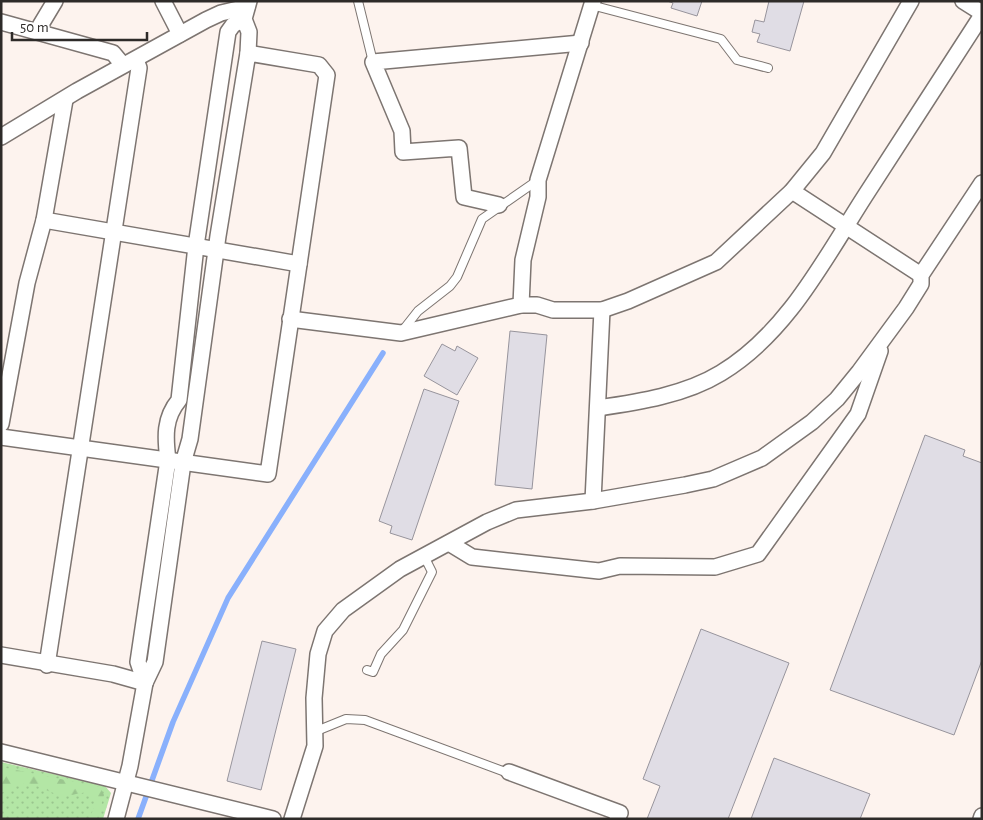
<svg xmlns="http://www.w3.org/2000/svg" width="983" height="820" font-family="'Alegreya Sans',sans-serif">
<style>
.grass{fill:url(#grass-dots)}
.forest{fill:url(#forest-firs)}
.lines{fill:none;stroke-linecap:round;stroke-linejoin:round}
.stream{stroke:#89b0fc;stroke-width:5.5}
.building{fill:#e0dde5;stroke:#97949c}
.lane-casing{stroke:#7d7571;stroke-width:10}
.street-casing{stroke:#7d7571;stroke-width:18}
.lane{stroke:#fff;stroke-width:8}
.street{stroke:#fff;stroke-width:15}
</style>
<defs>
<pattern id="grass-dots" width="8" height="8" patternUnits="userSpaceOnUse" patternTransform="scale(1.25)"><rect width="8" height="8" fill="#b3e6a5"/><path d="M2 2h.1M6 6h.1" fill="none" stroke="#9ac58e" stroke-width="1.8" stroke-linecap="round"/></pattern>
<pattern id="forest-firs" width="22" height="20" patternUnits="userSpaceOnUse" patternTransform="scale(1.25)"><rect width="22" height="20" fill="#b3e6a5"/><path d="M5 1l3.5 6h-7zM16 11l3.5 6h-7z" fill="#9ac58e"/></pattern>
</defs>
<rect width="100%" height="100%" fill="#fdf3ee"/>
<path class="grass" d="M1,762L105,786L111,793L103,819H1Z"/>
<path class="forest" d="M1,767L100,787L104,795L97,819H90L96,800L87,792C79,793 67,797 60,795C30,787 35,775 1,793Z"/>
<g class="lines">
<path class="stream" d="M138,819L173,722L228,598L383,353"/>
</g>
<g class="building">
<path d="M667,1H702L697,16L671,8L673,3Z"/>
<path d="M769,1H804L790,51L757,42L760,34L752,32L755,20L764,22Z"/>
<path d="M510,331L547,335L532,489L495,485Z"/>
<path d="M442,344L455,351L457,346L478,358L457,395L424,376Z"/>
<path d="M424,389L459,401L412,540L390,533L392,526L379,521Z"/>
<path d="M925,435L965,450L963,456L982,463V660L954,735L830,690Z"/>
<path d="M701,629L789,663L728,819H647L660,786L643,779Z"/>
<path d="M262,641L296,649L261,790L227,781Z"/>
<path d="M774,758L870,794L860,819H751Z"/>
</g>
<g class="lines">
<defs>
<g id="lane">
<path d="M358,1L373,62"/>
<path d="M591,5L721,39L737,60L768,68"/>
<path d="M403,330L418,311L450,286L457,277L482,219L538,180"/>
<path d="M367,670L373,672L381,654L403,630L432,572L424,556"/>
<path d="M314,732L346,719L365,720L508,773L509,772"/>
</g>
<g id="street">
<path d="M163,1L180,34"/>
<path d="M963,1L982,13"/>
<path d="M1,22L113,53L123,65"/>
<path d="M37,31L55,1"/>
<path d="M1,137L77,91L206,20L221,13L247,7"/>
<path d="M792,191L921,275"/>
<path d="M499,205L464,197L459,148L403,152L402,131L373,62L581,43"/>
<path d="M44,220L299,264"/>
<path d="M521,305L523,260L538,197V180L593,1"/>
<path d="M290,319L401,333L521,305H537L553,310H602L628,301L716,262L792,191L823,153L911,1"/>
<path d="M598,408C639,402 685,395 721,373C787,333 824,260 865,196C904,136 943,75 982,15"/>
<path d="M1,424L27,283L44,220L65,100"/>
<path d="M1,437L268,474L327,75L319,65L248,53"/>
<path d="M593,501L602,310"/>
<path d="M449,543L472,557L599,571L620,566L715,567L758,554L858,414L880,351"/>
<path d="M1,655L113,674L145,683"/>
<path d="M47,665L139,68L136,60"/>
<path d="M145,683L138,662L168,460C165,437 164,418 179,400L196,246L228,32L233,25L244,19"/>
<path d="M1,752L273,819"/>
<path d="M509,772L620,813L617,819"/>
<path d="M116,819L130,766L145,683L155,662L183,463L190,439L218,236L248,53L249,32L244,19L249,1"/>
<path d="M292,819L315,746L314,698L318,654L325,631L343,610L400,569L487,522L516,510L593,501L685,485L713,479L762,458L812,422L837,399L859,372L906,308L921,284V275L982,183"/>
<path d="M981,819L982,816"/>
</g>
</defs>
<use href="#lane" class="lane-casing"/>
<use href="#street" class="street-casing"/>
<use href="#lane" class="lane"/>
<use href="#street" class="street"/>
</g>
<rect width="983" height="820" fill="none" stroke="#2e2b29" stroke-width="5"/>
<path d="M12 32v8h135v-8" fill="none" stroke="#2e2b29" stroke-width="2.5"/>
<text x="20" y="32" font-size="15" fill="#2e2b29" stroke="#ffffff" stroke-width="4" paint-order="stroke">50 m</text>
</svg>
